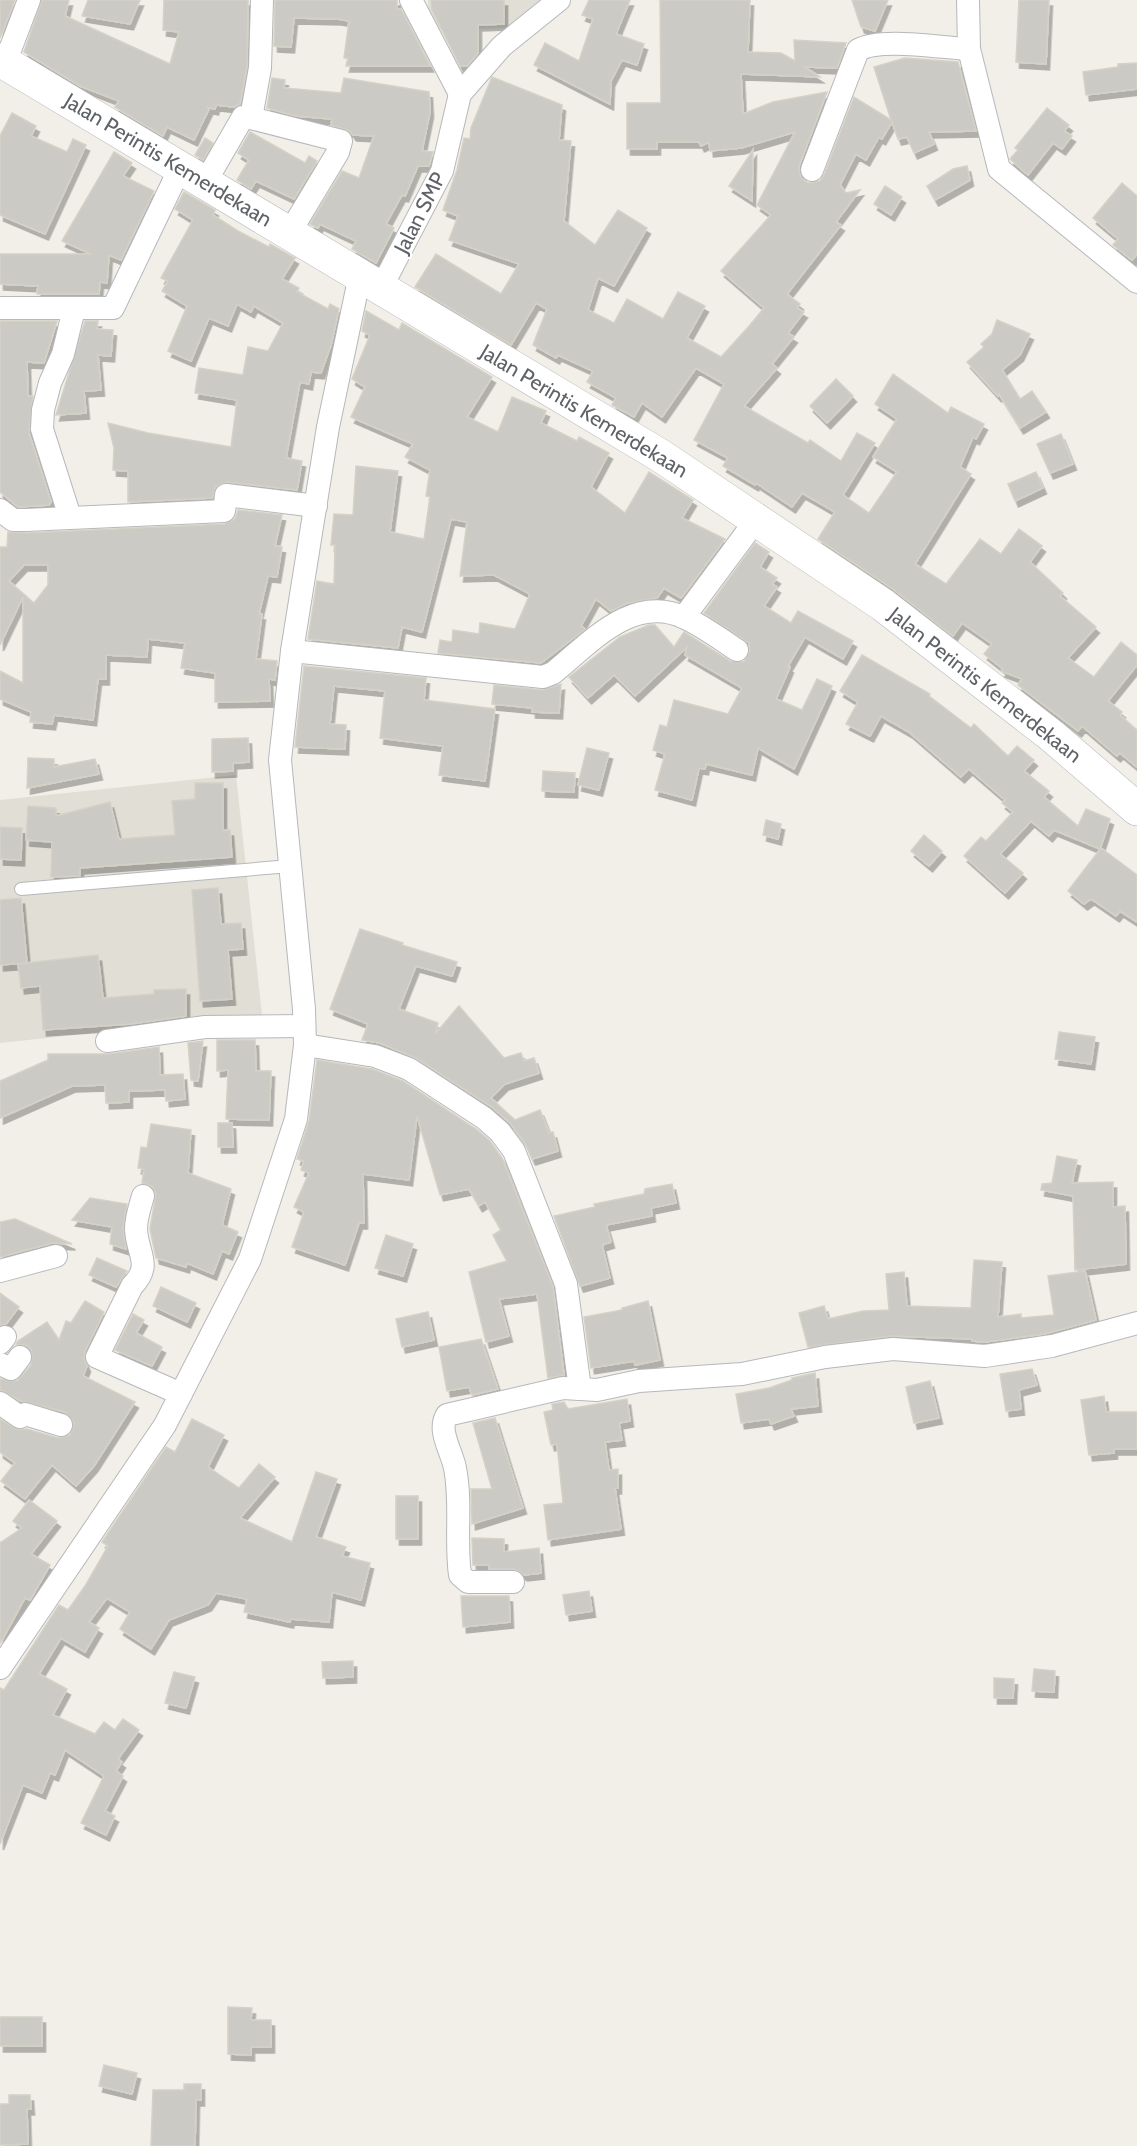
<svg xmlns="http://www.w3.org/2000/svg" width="1137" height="2146" font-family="Cabin,sans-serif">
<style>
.education{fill:#e1ded6}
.building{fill:#cccac5;stroke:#d6d1c6;stroke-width:1.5;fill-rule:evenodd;filter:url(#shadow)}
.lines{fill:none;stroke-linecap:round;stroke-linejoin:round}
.lane-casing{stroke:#b5b8bc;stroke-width:14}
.street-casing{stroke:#b5b8bc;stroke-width:24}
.secondary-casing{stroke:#b6babf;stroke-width:34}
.lane{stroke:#fff;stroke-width:12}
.street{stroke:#fff;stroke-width:22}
.secondary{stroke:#fff;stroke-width:33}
.labels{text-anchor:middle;stroke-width:4.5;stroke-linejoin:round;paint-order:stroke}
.street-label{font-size:21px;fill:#5f6368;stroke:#fff}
</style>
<defs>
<filter id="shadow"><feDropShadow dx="3.5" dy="6" stdDeviation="0" flood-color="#0004"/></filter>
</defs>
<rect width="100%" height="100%" fill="#f1efe8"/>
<g class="education">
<path d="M428,0H540L506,28L429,30Z"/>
<path d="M236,775L262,1015L0,1043V800Z"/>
</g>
<g class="building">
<path d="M0,0H15L0,38Z"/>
<path d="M42,0H69L65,16L170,64L179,32L163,30L164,0H248L247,67L240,104L234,107L216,105L215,109L206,107L209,109L194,140L167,127L163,136L115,107L119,101L80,86L24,52Z"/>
<path d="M88,0H140L130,24L82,16Z"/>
<path d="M275,0H397V9H401L430,66H346L348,58H344L349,21L338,19L294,18L291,47L274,46Z"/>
<path d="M431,0H504V24L478,25V53L467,66H460L432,10Z"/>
<path d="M589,0H630L616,34L644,44L637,65L622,60L611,81L610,104L534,65L545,43L579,61L593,19L582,15Z"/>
<path d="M660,0H750L748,52L781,53L795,61L794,40L846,43L837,68L805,67L820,77L741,74L743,114L773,102L827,92L799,166L801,178L808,183L820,181L824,175L854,97L891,120L874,67L905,58L958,62L976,131L929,132L934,144L914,153L907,137L898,139L892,122L882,139L879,137L866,160L856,154L840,185L846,193L860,190L836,222L841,225L787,294L800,304L797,308L804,312L788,333L794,337L772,364L777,368L744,406L808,443L810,440L841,461L857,433L875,443L843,495L869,513L897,472L873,457L897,419L875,404L893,374L948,413L951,407L984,424L976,439L973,437L960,467L971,474L915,564L946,584L980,539L1001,554L1019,529L1042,546L1030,562L1063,593L1060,596L1096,627L1068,658L1094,677L1121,642L1137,655V665L1108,701L1122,712L1120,715L1137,730V767L1120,753L1117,756L1082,726L1078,731L1018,685L1022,679L1001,671L1003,669L984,654L992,644L962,623L953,636L893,589L818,539L835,512L802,493L792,507L756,483L755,485L723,466L728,458L694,440L724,384L696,368L662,417L642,403L634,417L612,405L616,398L587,382L593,371L558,355L556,358L533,345L547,309L536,303L511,345L415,287L436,254L501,294L519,264L449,240L458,216L443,210L457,170L464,138L470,139L471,128L492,77L562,105L559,140L571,141L564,221L595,245L618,210L647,228L614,286L598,278L588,310L614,323L627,299L663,319L678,292L705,306L687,338L721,357L750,325L764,308L721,271L771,215L757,205L795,132L741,148L710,151L709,142L701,146L699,142H657V149H627V103H661Z"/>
<path d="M852,0H888L875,31L861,27Z"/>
<path d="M1019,0H1049L1046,64L1016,62Z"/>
<path d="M1137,63V89L1086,95L1083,72L1118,67V64Z"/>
<path d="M272,78L285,80L284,88L341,93L344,78L429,92L430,112L422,151L433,152L429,166H418L405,196L402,195L386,224L394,228L376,263L352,249L356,241L320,224L318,228L310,224L342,171L359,178L374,136L353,135L350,131L331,125L332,119L296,116L267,108Z"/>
<path d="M1047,108L1069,125L1064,131L1072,136L1062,149L1053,143L1028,175L1010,159L1018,150L1015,148Z"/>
<path d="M12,113L36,126L31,136L67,152L73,139L86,145L45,234L0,215V136Z"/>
<path d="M250,132L305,163L309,156L317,161L294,199L256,181L251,189L237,180L249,160L238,153Z"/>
<path d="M205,138L213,143L203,160L195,155Z"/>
<path d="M753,150L752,201L729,186Z"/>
<path d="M114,152L132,163L123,176L154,191L121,260L109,255L107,283L100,282L99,294H37L38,286L0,284V254H91L62,241Z"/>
<path d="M967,166L970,180L935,200L927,186L953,169Z"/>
<path d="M1122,183L1137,196V254L1132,260L1113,245L1118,239L1093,218Z"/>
<path d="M885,186L902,197L891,215L874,204Z"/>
<path d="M184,192L215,210L213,215L238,231L269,247L270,244L295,258L282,279L299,288L297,292L328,309L330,304L339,309L331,345L321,373L311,372L309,384L300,382L286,458L302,461L297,490L227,482L216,486L212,498L128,502V471L113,470L114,448L108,423L148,433L231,447L237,400L195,393L199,368L243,375L248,347L268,351L283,323L254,306L251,312L237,304L228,326L209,318L191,361L168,351L187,306L162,291L168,281L161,278L193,220L175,209Z"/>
<path d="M366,311L399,330L402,323L492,377L467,417L498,432L512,397L546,411L541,423L577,441L579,437L609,453L591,487L625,513L649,472L693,500L682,518L725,539L681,598L664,588L657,598L627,603L611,611L596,599L581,626L585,629L541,663L438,653L440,640L452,642L453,630L479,634L480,623L515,629L530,594L494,575L460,576L467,522L451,519L422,632L402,627L398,648L308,639L317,581L334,584L335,545H331L334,514L353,515L356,466L398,471L390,532L424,539L430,497L426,496L430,470L405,457L413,444L351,417L365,387L352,379L370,335L362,331Z"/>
<path d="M997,320L1030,334L1020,355L1002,370L1020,399L1032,391L1046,412L1020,428L999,394L998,396L967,362L984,347L981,344L992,334Z"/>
<path d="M0,321H57L44,363L27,362L28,396H33L29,433L51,502L49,505L18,507L0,492Z"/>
<path d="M85,321H98L97,329L113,330L111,356L98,355L101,390L84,391L86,413L56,415Z"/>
<path d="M836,379L853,396L827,423L810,406Z"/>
<path d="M1061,434L1073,464L1050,473L1037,444Z"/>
<path d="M1036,472L1043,488L1015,501L1008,484Z"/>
<path d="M238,510L282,515L275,546L282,547L277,577L268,576L259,614H262L256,659L277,661L275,680L269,679L270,701L215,702V673L181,668L185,643L148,639L147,657L106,655V679H98L93,720L54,715L52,724L30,722L31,712L0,699V671L23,683V597L0,645V547H7L8,532L27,533L225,524L235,519ZM24,565H48V585L34,603L9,581Z"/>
<path d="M755,543L769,552L760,567L777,578L772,584L777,587L764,606L791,623L798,611L853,641L843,659L805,637L788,666L790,667L776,699L802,710L817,679L832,686L794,769L758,748L752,775L706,764L705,769L699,768L692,800L655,790L665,754L653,750L660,725L667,727L674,700L728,714L742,688L685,655L687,647L635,696L614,675L588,698L569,677L620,637L649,625H655L674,647L684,632L730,661L744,662L750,651L749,643L704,613Z"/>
<path d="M862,655L930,694L929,696L971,728L974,724L1008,756L1017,746L1034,760L1024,771L1049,791L1044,797L1078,826L1086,809L1110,819L1100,849L1054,830L1049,836L1031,821L1000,854L1023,873L1005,893L964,856L981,837L986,841L1013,812L1002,803L1005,800L969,769L961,777L909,732L881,716L870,736L846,724L858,702L840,691Z"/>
<path d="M304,666L426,678L424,700L495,709L485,781L439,775L443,746L380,738L385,691L334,686L330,724L346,725L345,749L295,747Z"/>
<path d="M561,684L559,713L532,712V708L492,704L494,685L542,690Z"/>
<path d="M248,738L249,762L233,763V771L212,772V739Z"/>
<path d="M587,748L609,753L599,790L578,785Z"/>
<path d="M28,758L54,759V767L95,759L99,774L27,788Z"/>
<path d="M543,771L575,773L574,792L542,791Z"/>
<path d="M195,783H223V830H230L232,857L80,868V876L51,877L52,842L26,840L28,806L56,808V816L110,802L119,839L175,835L172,801L195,799Z"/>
<path d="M766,820L781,824L778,839L763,835Z"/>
<path d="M0,827L22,828L21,860L0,859Z"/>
<path d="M924,835L942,851L929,866L911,851Z"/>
<path d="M1101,848L1137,875V922L1120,911L1116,916L1091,899L1084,904L1068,891Z"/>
<path d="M218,888L221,924L241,923L243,949L228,950L232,999L200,1001L192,890Z"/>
<path d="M21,898L27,963L0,965V900Z"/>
<path d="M360,929L403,943L402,945L457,962L452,976L416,966L399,1009L438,1023L435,1034L459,1006L504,1058L521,1053L524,1061L534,1058L539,1073L505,1084L491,1098L515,1120L540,1110L549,1133L553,1132L558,1151L532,1159L525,1143L511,1124L492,1107L416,1058L380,1043L362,1040L368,1024L330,1009Z"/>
<path d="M98,955L103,998L154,994V990L186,989V1016L131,1024L43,1030L40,986L21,988L18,964Z"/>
<path d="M1059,1032L1095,1037L1091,1064L1055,1059Z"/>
<path d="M217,1040H255L256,1071H271L269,1120L226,1119L228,1070L217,1071Z"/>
<path d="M203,1041L198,1081L191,1080L188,1043Z"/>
<path d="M159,1047L160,1075L183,1074L185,1099L166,1101L165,1090L129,1091V1102L106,1103L105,1085L72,1086L0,1118V1081L48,1060V1054H109Z"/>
<path d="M317,1060L372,1069L403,1081L476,1129L490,1141L502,1158L553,1287L564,1375L548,1378L537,1294L499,1299L509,1336L486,1342L469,1272L507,1261L493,1235L501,1230L485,1202L479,1206L469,1189L440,1195L417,1116L409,1180L363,1174L364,1223H359L345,1265L292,1247L304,1212L294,1207L309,1173L301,1170L304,1161L297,1159L309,1121Z"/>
<path d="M218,1123H232L233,1147H218Z"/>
<path d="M151,1124L191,1130L188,1173L231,1189L222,1225L238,1232L229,1254L222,1251L213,1274L187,1263L186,1267L156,1258L150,1229L156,1194L152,1186L142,1183L144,1169L138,1168L141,1147L147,1148Z"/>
<path d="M1057,1156L1077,1160L1072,1183L1113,1182V1207L1125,1206L1126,1264L1075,1270L1073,1196L1041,1190L1042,1184L1052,1183Z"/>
<path d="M672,1184L676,1203L651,1208L652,1216L606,1225L611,1242L602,1245L610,1278L580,1286L554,1216L595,1207L594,1204L644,1194L645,1189Z"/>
<path d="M90,1198L127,1204L123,1228L126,1249L110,1244L112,1227L72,1220Z"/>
<path d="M15,1219L72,1244L52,1243L0,1257V1222Z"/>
<path d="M386,1235L413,1244L403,1276L375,1268Z"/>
<path d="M97,1258L127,1271L116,1287L89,1275Z"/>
<path d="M974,1260L1002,1262L998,1317L1021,1314V1318L1054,1315L1048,1276L1085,1271L1096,1320L1044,1334L985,1342L972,1341V1339L891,1336L808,1347L799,1313L824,1306L828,1319L863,1311L889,1310L886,1274L904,1272L907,1306L971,1308Z"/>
<path d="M161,1287L196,1303L187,1322L153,1306Z"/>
<path d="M0,1293L19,1307L6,1324L0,1325Z"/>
<path d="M85,1301L104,1312L85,1351L84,1359L87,1366L83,1376L135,1402L94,1466L76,1486L52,1465L25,1499L1,1481L15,1463L0,1452V1419L19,1430L27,1429L58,1438L70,1435L74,1423L65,1412L21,1401L0,1390V1379L17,1381L31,1365L32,1351L28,1346L16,1344L18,1341L47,1322L59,1340L66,1321L71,1323Z"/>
<path d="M648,1301L660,1360L635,1365L634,1361L591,1368L584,1317L622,1310V1308Z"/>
<path d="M428,1312L434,1340L402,1347L396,1319Z"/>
<path d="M133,1314L144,1320L136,1333L162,1347L152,1366L115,1350Z"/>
<path d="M481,1339L498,1389L472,1395L469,1387L447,1391L439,1347Z"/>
<path d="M1032,1369L1037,1385L1019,1390L1021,1409L1006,1411L1000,1374Z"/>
<path d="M815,1373L818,1406L791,1409L794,1416L771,1424L769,1419L741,1423L736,1394L769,1388L792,1380V1378Z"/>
<path d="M930,1381L939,1418L914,1423L906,1387Z"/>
<path d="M1104,1396L1106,1412H1137V1449H1114V1453L1089,1455L1081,1400Z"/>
<path d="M627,1399L630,1421L619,1423L622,1440L605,1442L609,1470L618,1469V1488H615L621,1529L548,1540L544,1505L563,1503L557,1444L551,1445L544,1412L553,1410L552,1404L564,1402L568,1409Z"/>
<path d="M495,1418L523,1508L472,1524L471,1489H492L473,1423Z"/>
<path d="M192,1419L224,1435L208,1467L239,1488L259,1464L275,1477L240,1518L292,1542L316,1472L337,1479L316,1537L346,1547L342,1556L370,1563L361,1600L332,1592L329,1622L291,1619L290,1622L244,1612L247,1599L216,1593L208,1605L169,1620L151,1649L120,1629L130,1612L107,1598L89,1622L99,1628L85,1652L61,1638L39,1674L67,1689L53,1715L95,1734L104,1722L115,1730L123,1719L139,1730L118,1759L122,1762L116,1771L123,1776L105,1811L115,1816L106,1835L81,1823L104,1776L65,1750L55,1775L50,1773L42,1793L23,1785L0,1844V1688L4,1690L59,1605L68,1610L85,1586L108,1546L102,1542L166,1447L175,1452Z"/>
<rect x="396" y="1496" width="22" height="43"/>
<path d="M29,1500L57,1521L31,1554L50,1565L30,1600L25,1598L0,1644V1543L22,1528L13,1521Z"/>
<path d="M472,1538L504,1539V1552L539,1548L541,1573L524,1575L514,1569H489V1565H473Z"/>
<path d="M589,1591L592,1611L566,1615L563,1595Z"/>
<path d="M461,1596H509L510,1622L463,1627Z"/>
<path d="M353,1661V1677L323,1678L322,1662Z"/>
<path d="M1034,1669L1055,1671L1054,1692L1032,1691Z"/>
<path d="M174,1672L195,1677L186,1708L165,1703Z"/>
<path d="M994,1678L1014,1679L1013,1698H994Z"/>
<path d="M228,2007L252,2008L251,2020H271V2047H251V2055L228,2054Z"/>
<rect x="0" y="2017" width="42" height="29"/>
<path d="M104,2065L137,2073L132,2094L99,2086Z"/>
<path d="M184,2084H201V2100H196L195,2146H151L153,2090H184Z"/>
<path d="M9,2095H30L31,2109H27L28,2144L0,2145V2104H9Z"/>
</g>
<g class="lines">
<defs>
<path id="lane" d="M21,889L290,866"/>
<g id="street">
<path d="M411,0L460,94"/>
<path d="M968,0L969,49L999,169L1137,282"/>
<path d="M5,63L29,0"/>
<path d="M251,118L341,141L338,152L290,232"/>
<path d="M812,170L858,50C881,37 941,48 969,49"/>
<path d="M206,181L243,117L251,118L260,68L262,0"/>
<path d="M381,288L442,171L460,94L502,46L559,0"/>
<path d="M0,308H113L181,166"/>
<path d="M0,510L13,520H26L224,511L226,495L316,506"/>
<path d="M70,517L42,429L43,410L50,383L63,354L74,309"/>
<path d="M684,617L756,520"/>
<path d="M292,651L543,677L553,673C590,643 633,593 685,618C703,626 720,639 737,650"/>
<path d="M107,1041L205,1027L304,1026"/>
<path d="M305,1045L375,1056L409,1069L484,1118L500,1132L514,1151L566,1284L580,1389"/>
<path d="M143,1196C140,1206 136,1218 136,1229C137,1254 153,1265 132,1286L97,1357L181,1394"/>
<path d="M0,1271L56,1256"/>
<path d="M0,1343L5,1337"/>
<path d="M0,1364L11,1369L20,1357"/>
<path d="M0,1403L20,1417L25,1414L61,1425"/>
<path d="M513,1582H468L460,1575C455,1539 462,1504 455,1468C452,1452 437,1430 447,1415L563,1388L597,1390L639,1381L742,1374L825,1357L893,1349L985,1356L1052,1346L1137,1323"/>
<path d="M0,1668L165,1425L250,1259L296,1119L305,1045L304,1009L280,760L292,651L328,427L360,275"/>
</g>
<path id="secondary" d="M0,60L661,456L883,605L1052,736L1137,809"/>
</defs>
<use href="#lane" class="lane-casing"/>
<use href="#street" class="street-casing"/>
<use href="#secondary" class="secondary-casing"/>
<use href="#lane" class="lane"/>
<use href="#street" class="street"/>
<use href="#secondary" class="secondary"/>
</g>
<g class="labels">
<g class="street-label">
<text transform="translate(168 160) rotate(31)" y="7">Jalan Perintis Kemerdekaan</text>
<text transform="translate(420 213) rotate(-63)" y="7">Jalan SMP</text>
<text transform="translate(584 411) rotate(31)" y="7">Jalan Perintis Kemerdekaan</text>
<text transform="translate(985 685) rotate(38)" y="7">Jalan Perintis Kemerdekaan</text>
</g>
</g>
</svg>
